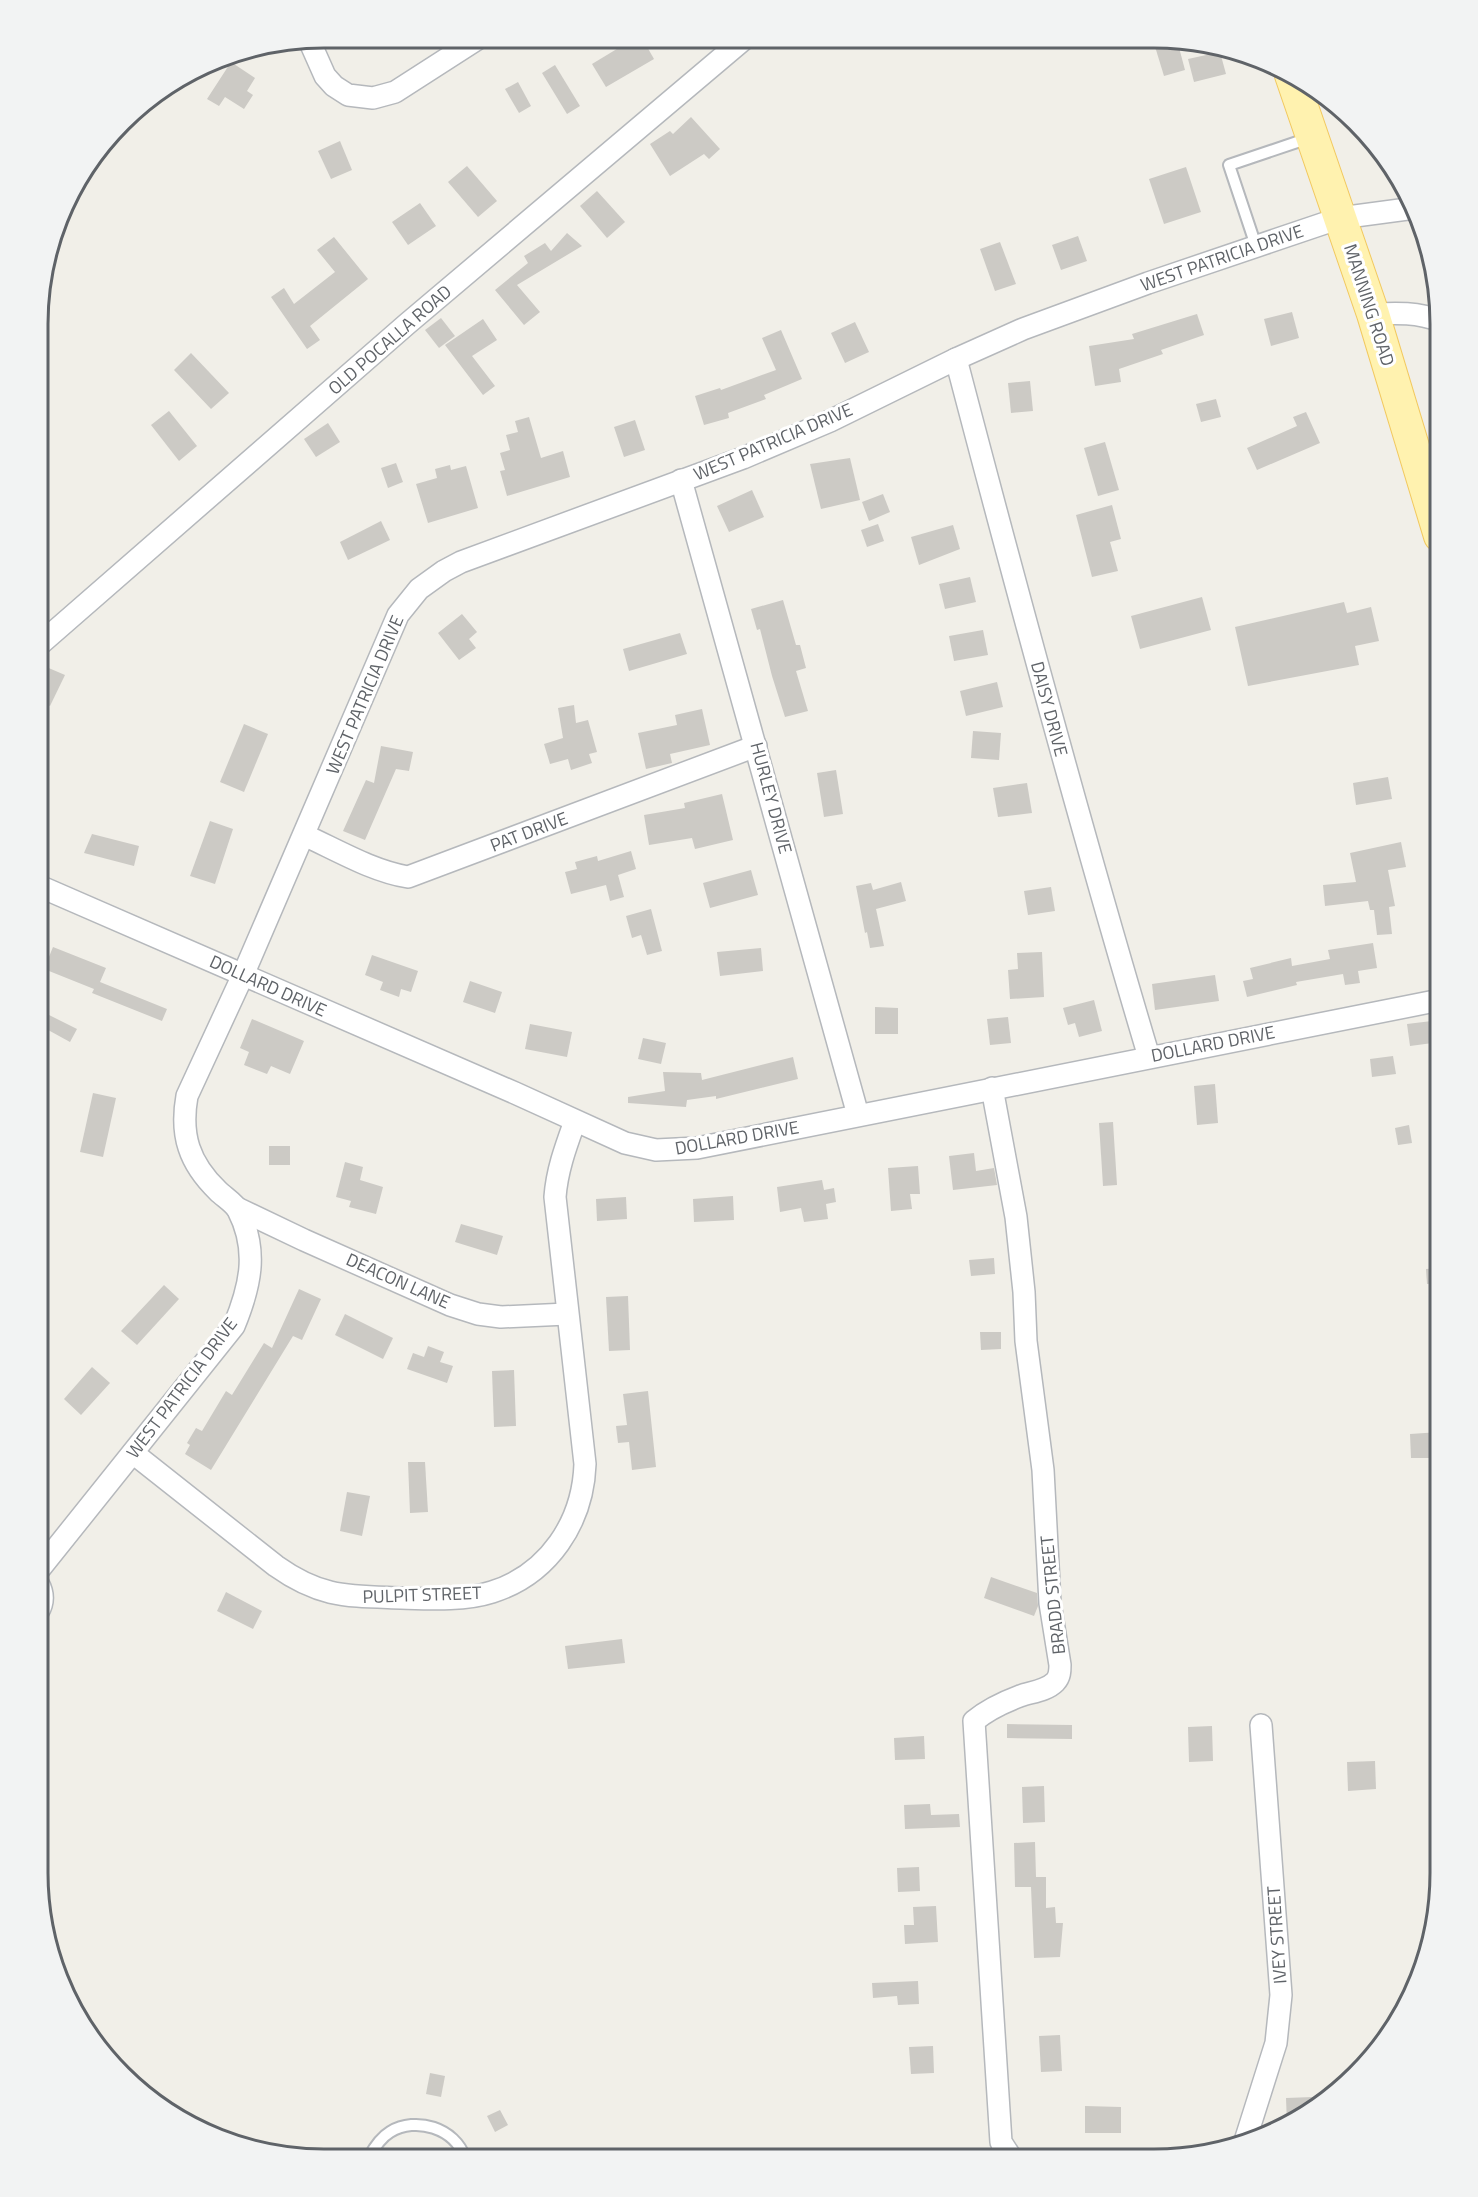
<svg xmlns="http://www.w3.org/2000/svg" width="1478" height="2197" font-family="'Titillium Web',sans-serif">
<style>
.building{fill:#cccac5}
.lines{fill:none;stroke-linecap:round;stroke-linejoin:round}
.lane-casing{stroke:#b5b8bc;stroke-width:14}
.street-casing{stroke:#b5b8bc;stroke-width:24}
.primary-casing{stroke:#f2c960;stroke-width:34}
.lane{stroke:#fff;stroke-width:10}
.street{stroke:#fff;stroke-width:21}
.primary{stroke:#fff2af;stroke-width:32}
.labels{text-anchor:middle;stroke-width:6;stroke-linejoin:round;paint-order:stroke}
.street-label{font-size:18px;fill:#5f6368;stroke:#fff}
.rim{fill:none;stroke:#5f6368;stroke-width:3}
</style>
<rect width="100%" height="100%" fill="#f1efe8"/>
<g class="building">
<path d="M635,38H642L654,59L606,87L592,64Z"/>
<path d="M1153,40H1177L1185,70L1164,76Z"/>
<path d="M1220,52L1226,74L1194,82L1188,59Z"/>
<path d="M231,62L255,78L247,91L253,95L244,109L225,97L219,106L207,99Z"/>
<path d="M555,65L580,106L567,114L542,73Z"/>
<path d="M518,82L531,106L519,113L505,89Z"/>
<path d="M691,117L720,149L709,159L704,154L670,176L650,144L670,131L673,134Z"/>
<path d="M340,141L352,170L331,179L318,151Z"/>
<path d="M467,166L497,201L478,217L448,182Z"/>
<path d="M1186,167L1201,212L1164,224L1149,179Z"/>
<path d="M597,191L625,222L607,238L580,206Z"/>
<path d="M420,203L436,226L408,245L392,222Z"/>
<path d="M567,233L582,246L517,285L540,312L524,325L495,290L528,263L524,256L545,243L551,251Z"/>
<path d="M1078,236L1087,261L1061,270L1052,245Z"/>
<path d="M334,237L368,279L310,326L320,340L307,349L271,297L284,288L294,304L335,272L317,250Z"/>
<path d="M1000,242L1016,284L995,291L980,249Z"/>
<path d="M1292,312L1299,338L1271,346L1264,319Z"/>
<path d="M1197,314L1204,335L1161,350L1163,354L1119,369L1121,382L1095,386L1089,346L1134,339L1132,334Z"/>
<path d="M441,318L455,336L439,348L425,330Z"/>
<path d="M483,319L497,340L472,356L495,386L483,395L445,345Z"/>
<path d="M855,322L869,352L845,363L831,333Z"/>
<path d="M781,330L802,379L764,395L766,399L728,413L729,418L704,425L695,396L720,388L721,390L776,370L762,338Z"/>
<path d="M191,353L229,393L211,409L174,370Z"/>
<path d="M1030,381L1033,411L1011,413L1008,383Z"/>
<path d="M1216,399L1221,417L1201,422L1196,404Z"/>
<path d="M169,411L197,446L179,461L151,425Z"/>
<path d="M1306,412L1320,443L1257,470L1247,448L1297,426L1293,417Z"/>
<path d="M529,417L541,458L563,451L570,477L507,496L500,471L505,470L500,453L510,450L506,435L518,432L515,421Z"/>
<path d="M635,420L645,450L624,457L614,427Z"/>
<path d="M328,423L340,442L316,457L304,439Z"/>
<path d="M1105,442L1119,490L1098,496L1084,448Z"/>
<path d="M850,458L860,500L821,509L810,464Z"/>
<path d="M396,463L403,482L388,488L381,468Z"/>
<path d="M450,465L451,470L466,466L478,508L428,523L416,484L437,478L435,469Z"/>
<path d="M752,490L764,517L729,532L717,506Z"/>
<path d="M883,494L890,512L869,521L862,502Z"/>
<path d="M1112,505L1121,539L1110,542L1118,571L1092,577L1076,515Z"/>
<path d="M381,521L390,540L348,560L340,542Z"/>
<path d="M878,524L884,541L867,547L861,530Z"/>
<path d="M953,525L960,549L919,565L911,537Z"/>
<path d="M970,577L976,602L945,609L939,584Z"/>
<path d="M1202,597L1211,630L1140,649L1131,616Z"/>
<path d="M783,600L796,645H800L806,668L796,671L808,711L785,717L772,676L760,629L757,630L751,609Z"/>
<path d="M1344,602L1347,613L1371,607L1379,641L1355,646L1359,665L1248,686L1235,627Z"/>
<path d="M462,614L477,632L469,639L476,648L459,660L438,633Z"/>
<path d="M983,630L988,655L954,661L949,636Z"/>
<path d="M680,633L687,654L629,671L623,649Z"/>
<path d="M44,666L65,675L50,706L39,701V675Z"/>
<path d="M997,682L1003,707L966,716L960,691Z"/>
<path d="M574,705L576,723L588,720L597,752L589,754L592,763L571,770L568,759L550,764L544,744L563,738L558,708Z"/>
<path d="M702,709L710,745L670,754L672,763L646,769L638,733L677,725L675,715Z"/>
<path d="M244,724L268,734L244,792L220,782Z"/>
<path d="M973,731L1001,733L999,760L971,758Z"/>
<path d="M381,746L413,752L409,771L396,769L365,840L343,831L366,780L374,783Z"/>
<path d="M836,770L843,814L824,817L817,773Z"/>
<path d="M1388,777L1392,799L1356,805L1353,783Z"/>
<path d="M1027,783L1032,813L998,817L993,788Z"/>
<path d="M722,794L733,840L695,849L692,838L649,845L644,815L685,808L684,803Z"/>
<path d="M210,821L233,829L215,884L190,876Z"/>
<path d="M92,834L139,846L134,866L84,853Z"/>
<path d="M1401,842L1406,867L1388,870L1395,906L1389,907L1392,934L1377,935L1374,910H1370L1368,901L1325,906L1323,885L1356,882L1350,853Z"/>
<path d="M631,851L636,869L618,875L624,897L610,901L606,885L571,894L565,872L577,869L575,862L597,856L598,861Z"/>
<path d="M751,870L758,895L710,908L703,883Z"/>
<path d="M901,882L906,901L876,909L884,946L870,948L867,932L865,933L856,886L871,883L873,890Z"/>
<path d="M1051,887L1055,911L1028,915L1024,891Z"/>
<path d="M651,909L662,951L647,955L641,935L632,938L626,916Z"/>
<path d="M1373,943L1377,968L1358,971L1360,983L1345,985L1343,974L1296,982L1297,985L1247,997L1243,981L1253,979L1250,968L1291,958L1292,966L1330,959L1328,950Z"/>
<path d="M53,947L106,968L100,982L167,1009L162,1021L92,993L94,989L44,969Z"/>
<path d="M761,948L763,971L720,976L717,952Z"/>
<path d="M1042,952L1044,997L1010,999L1008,970L1018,969L1017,953Z"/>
<path d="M372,955L418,971L411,992L401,989L399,997L380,990L383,982L365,975Z"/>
<path d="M1215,975L1219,1001L1155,1010L1152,984Z"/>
<path d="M470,981L502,992L495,1013L463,1002Z"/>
<path d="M1094,1000L1102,1031L1079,1037L1075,1023L1068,1025L1063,1008Z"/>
<path d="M875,1007L898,1008V1034H875Z"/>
<path d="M39,1010L77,1029L70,1042L39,1025Z"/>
<path d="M1008,1017L1011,1043L990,1045L987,1019Z"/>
<path d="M252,1019L304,1041L290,1074L271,1066L267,1074L244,1065L249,1052L240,1048Z"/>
<path d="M1440,1020V1042L1410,1046L1407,1024Z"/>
<path d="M530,1024L572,1032L567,1057L525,1049Z"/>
<path d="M643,1038L666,1043L661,1064L638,1059Z"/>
<path d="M1393,1056L1396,1074L1372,1077L1370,1059Z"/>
<path d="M793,1057L798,1079L716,1099V1096L687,1100L686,1107L628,1103V1097L665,1091L663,1072L701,1073L702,1080Z"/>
<path d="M1215,1084L1218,1123L1197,1125L1194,1086Z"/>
<path d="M93,1093L116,1098L103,1157L80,1152Z"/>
<path d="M1113,1122L1117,1185L1103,1186L1099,1123Z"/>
<path d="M1409,1125L1412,1143L1398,1145L1395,1128Z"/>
<rect x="269" y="1146" width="21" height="19"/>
<path d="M974,1153L976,1171L994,1168L997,1185L953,1190L949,1156Z"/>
<path d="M345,1162L363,1167L360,1180L383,1187L376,1214L349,1207L351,1201L336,1197Z"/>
<path d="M918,1166L920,1194H910L912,1209L891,1211L888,1168Z"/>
<path d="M822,1180L824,1190L834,1188L836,1202L826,1204L828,1219L804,1222L801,1208L780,1212L777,1187Z"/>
<path d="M733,1196L734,1220L694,1222L693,1199Z"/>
<path d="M626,1197L627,1219L597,1221L596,1199Z"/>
<path d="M461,1224L503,1236L497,1255L455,1242Z"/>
<path d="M994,1258L995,1274L971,1276L969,1260Z"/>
<path d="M1440,1268V1283L1427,1284L1426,1269Z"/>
<path d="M164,1285L179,1299L137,1345L121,1331Z"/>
<path d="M299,1289L321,1299L302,1340L293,1336L211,1470L185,1454L190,1445L187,1443L196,1428L202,1431L226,1391L232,1395L264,1343L272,1348Z"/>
<path d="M628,1296L630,1350L609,1351L606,1297Z"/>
<path d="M345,1314L393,1338L383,1359L335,1335Z"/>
<path d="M980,1332H1001V1349L981,1350Z"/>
<path d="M428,1346L444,1352L440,1362L453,1366L447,1383L407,1369L413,1353L424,1357Z"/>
<path d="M92,1367L110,1383L81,1415L64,1399Z"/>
<path d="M514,1370L516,1426L494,1427L492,1371Z"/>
<path d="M648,1391L656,1467L632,1470L629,1442L618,1443L616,1426L627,1425L623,1394Z"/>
<path d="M1440,1432V1458H1411L1410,1434Z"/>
<path d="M408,1462H425L428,1512L410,1513Z"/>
<path d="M347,1492L370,1496L362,1536L340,1531Z"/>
<path d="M991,1577L1037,1593L1038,1606L1034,1616L984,1598Z"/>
<path d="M226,1592L262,1611L253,1629L217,1611Z"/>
<path d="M622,1639L625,1663L568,1669L565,1646Z"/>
<path d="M1007,1724L1072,1725V1739L1007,1738Z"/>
<path d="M1212,1726L1213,1761L1189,1762L1188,1727Z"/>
<path d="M924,1736L925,1759L895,1760L894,1738Z"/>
<path d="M1375,1761L1376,1789L1348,1791L1347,1762Z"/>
<path d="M1044,1786L1045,1822L1023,1823L1022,1787Z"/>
<path d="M930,1804L931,1815L959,1814L960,1827L905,1829L904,1805Z"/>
<path d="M1035,1842L1036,1877H1046V1908L1055,1907L1056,1923H1063L1060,1957L1034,1958L1031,1887H1015L1014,1843Z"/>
<path d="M919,1867L920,1891L898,1892L897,1868Z"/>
<path d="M936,1906L938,1942L905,1944L904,1925H914L913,1907Z"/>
<path d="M918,1981L919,2004L898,2005L897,1996L873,1998L872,1983Z"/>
<path d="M1060,2035L1062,2071L1041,2072L1039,2036Z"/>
<path d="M933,2046L934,2073L911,2074L909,2047Z"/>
<path d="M430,2073L445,2076L441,2097L426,2094Z"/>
<path d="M1313,2097L1314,2108L1287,2124L1286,2098Z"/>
<path d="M1085,2106L1121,2107V2133H1085Z"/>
<path d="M500,2110L508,2125L495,2132L487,2116Z"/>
</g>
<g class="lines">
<defs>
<g id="lane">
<path d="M1256,246L1229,165L1309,138"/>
<path d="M369,2157C374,2148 380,2138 390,2132C416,2116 455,2128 465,2158"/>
</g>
<g id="street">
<path d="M309,40L325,76L334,86L348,95L373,98L395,92L479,38"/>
<path d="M1373,314C1396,313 1418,312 1440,321"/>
<path d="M956,359C1017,592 1080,826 1149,1057"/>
<path d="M681,480L858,1115"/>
<path d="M39,645L407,324L744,39"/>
<path d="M304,835C337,850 372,871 408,877L756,746"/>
<path d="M39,886L515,1093L625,1143L656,1150L697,1148L1440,1000"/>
<path d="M992,1088L1016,1217L1024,1292L1026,1341L1043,1470L1050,1603L1060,1665C1060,1671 1060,1677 1055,1682C1046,1691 1031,1692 1020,1696C1004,1702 987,1710 974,1721L1001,2142L1012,2159"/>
<path d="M237,1208L304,1240L450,1305L478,1314L501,1317L567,1314"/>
<path d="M133,1453L276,1566C321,1598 348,1596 401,1598C430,1599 464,1601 492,1592C549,1574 583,1522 585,1464L555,1197C557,1170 566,1146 575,1121"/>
<path d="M38,1571L234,1326C250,1287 259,1251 238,1210C234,1203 224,1197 218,1191C189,1163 180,1135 187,1096L243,975L398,615L419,589L444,571L461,562L743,458L830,421L956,359L1023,329L1148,283L1340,218L1415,208"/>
<path d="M38,1612C44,1602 43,1592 38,1583"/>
<path d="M1245,2141L1276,2043L1281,1995L1261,1725"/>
</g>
<path id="primary" d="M1291,75L1373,314L1440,536"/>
</defs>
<use href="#lane" class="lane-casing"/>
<use href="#street" class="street-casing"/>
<use href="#primary" class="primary-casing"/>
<use href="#lane" class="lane"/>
<use href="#street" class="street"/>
<use href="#primary" class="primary"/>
</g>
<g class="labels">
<g class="street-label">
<text transform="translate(1222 258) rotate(-19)" y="6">WEST PATRICIA DRIVE</text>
<text transform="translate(1369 305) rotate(72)" y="6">MANNING ROAD</text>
<text transform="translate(390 340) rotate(-41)" y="6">OLD POCALLA ROAD</text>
<text transform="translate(773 442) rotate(-23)" y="6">WEST PATRICIA DRIVE</text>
<text transform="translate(365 695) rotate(-67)" y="6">WEST PATRICIA DRIVE</text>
<text transform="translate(1049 709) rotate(75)" y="6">DAISY DRIVE</text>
<text transform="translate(771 798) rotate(75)" y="6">HURLEY DRIVE</text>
<text transform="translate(529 832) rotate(-21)" y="6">PAT DRIVE</text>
<text transform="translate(268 986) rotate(24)" y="6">DOLLARD DRIVE</text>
<text transform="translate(1213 1044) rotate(-11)" y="6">DOLLARD DRIVE</text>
<text transform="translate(737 1138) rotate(-10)" y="6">DOLLARD DRIVE</text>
<text transform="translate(398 1281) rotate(24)" y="6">DEACON LANE</text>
<text transform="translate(182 1388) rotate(-53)" y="6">WEST PATRICIA DRIVE</text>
<text transform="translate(422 1595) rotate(-2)" y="6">PULPIT STREET</text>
<text transform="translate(1053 1595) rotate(-96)" y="6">BRADD STREET</text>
<text transform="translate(1277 1935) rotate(-94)" y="6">IVEY STREET</text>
</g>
</g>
<path d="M0 0H1478V2197H0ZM324 48H1154A276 276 0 0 1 1430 324V1873A276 276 0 0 1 1154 2149H324A276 276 0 0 1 48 1873V324A276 276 0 0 1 324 48Z" fill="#f2f3f3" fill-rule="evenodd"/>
<path class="rim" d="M324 48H1154A276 276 0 0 1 1430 324V1873A276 276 0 0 1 1154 2149H324A276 276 0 0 1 48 1873V324A276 276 0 0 1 324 48Z"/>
</svg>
